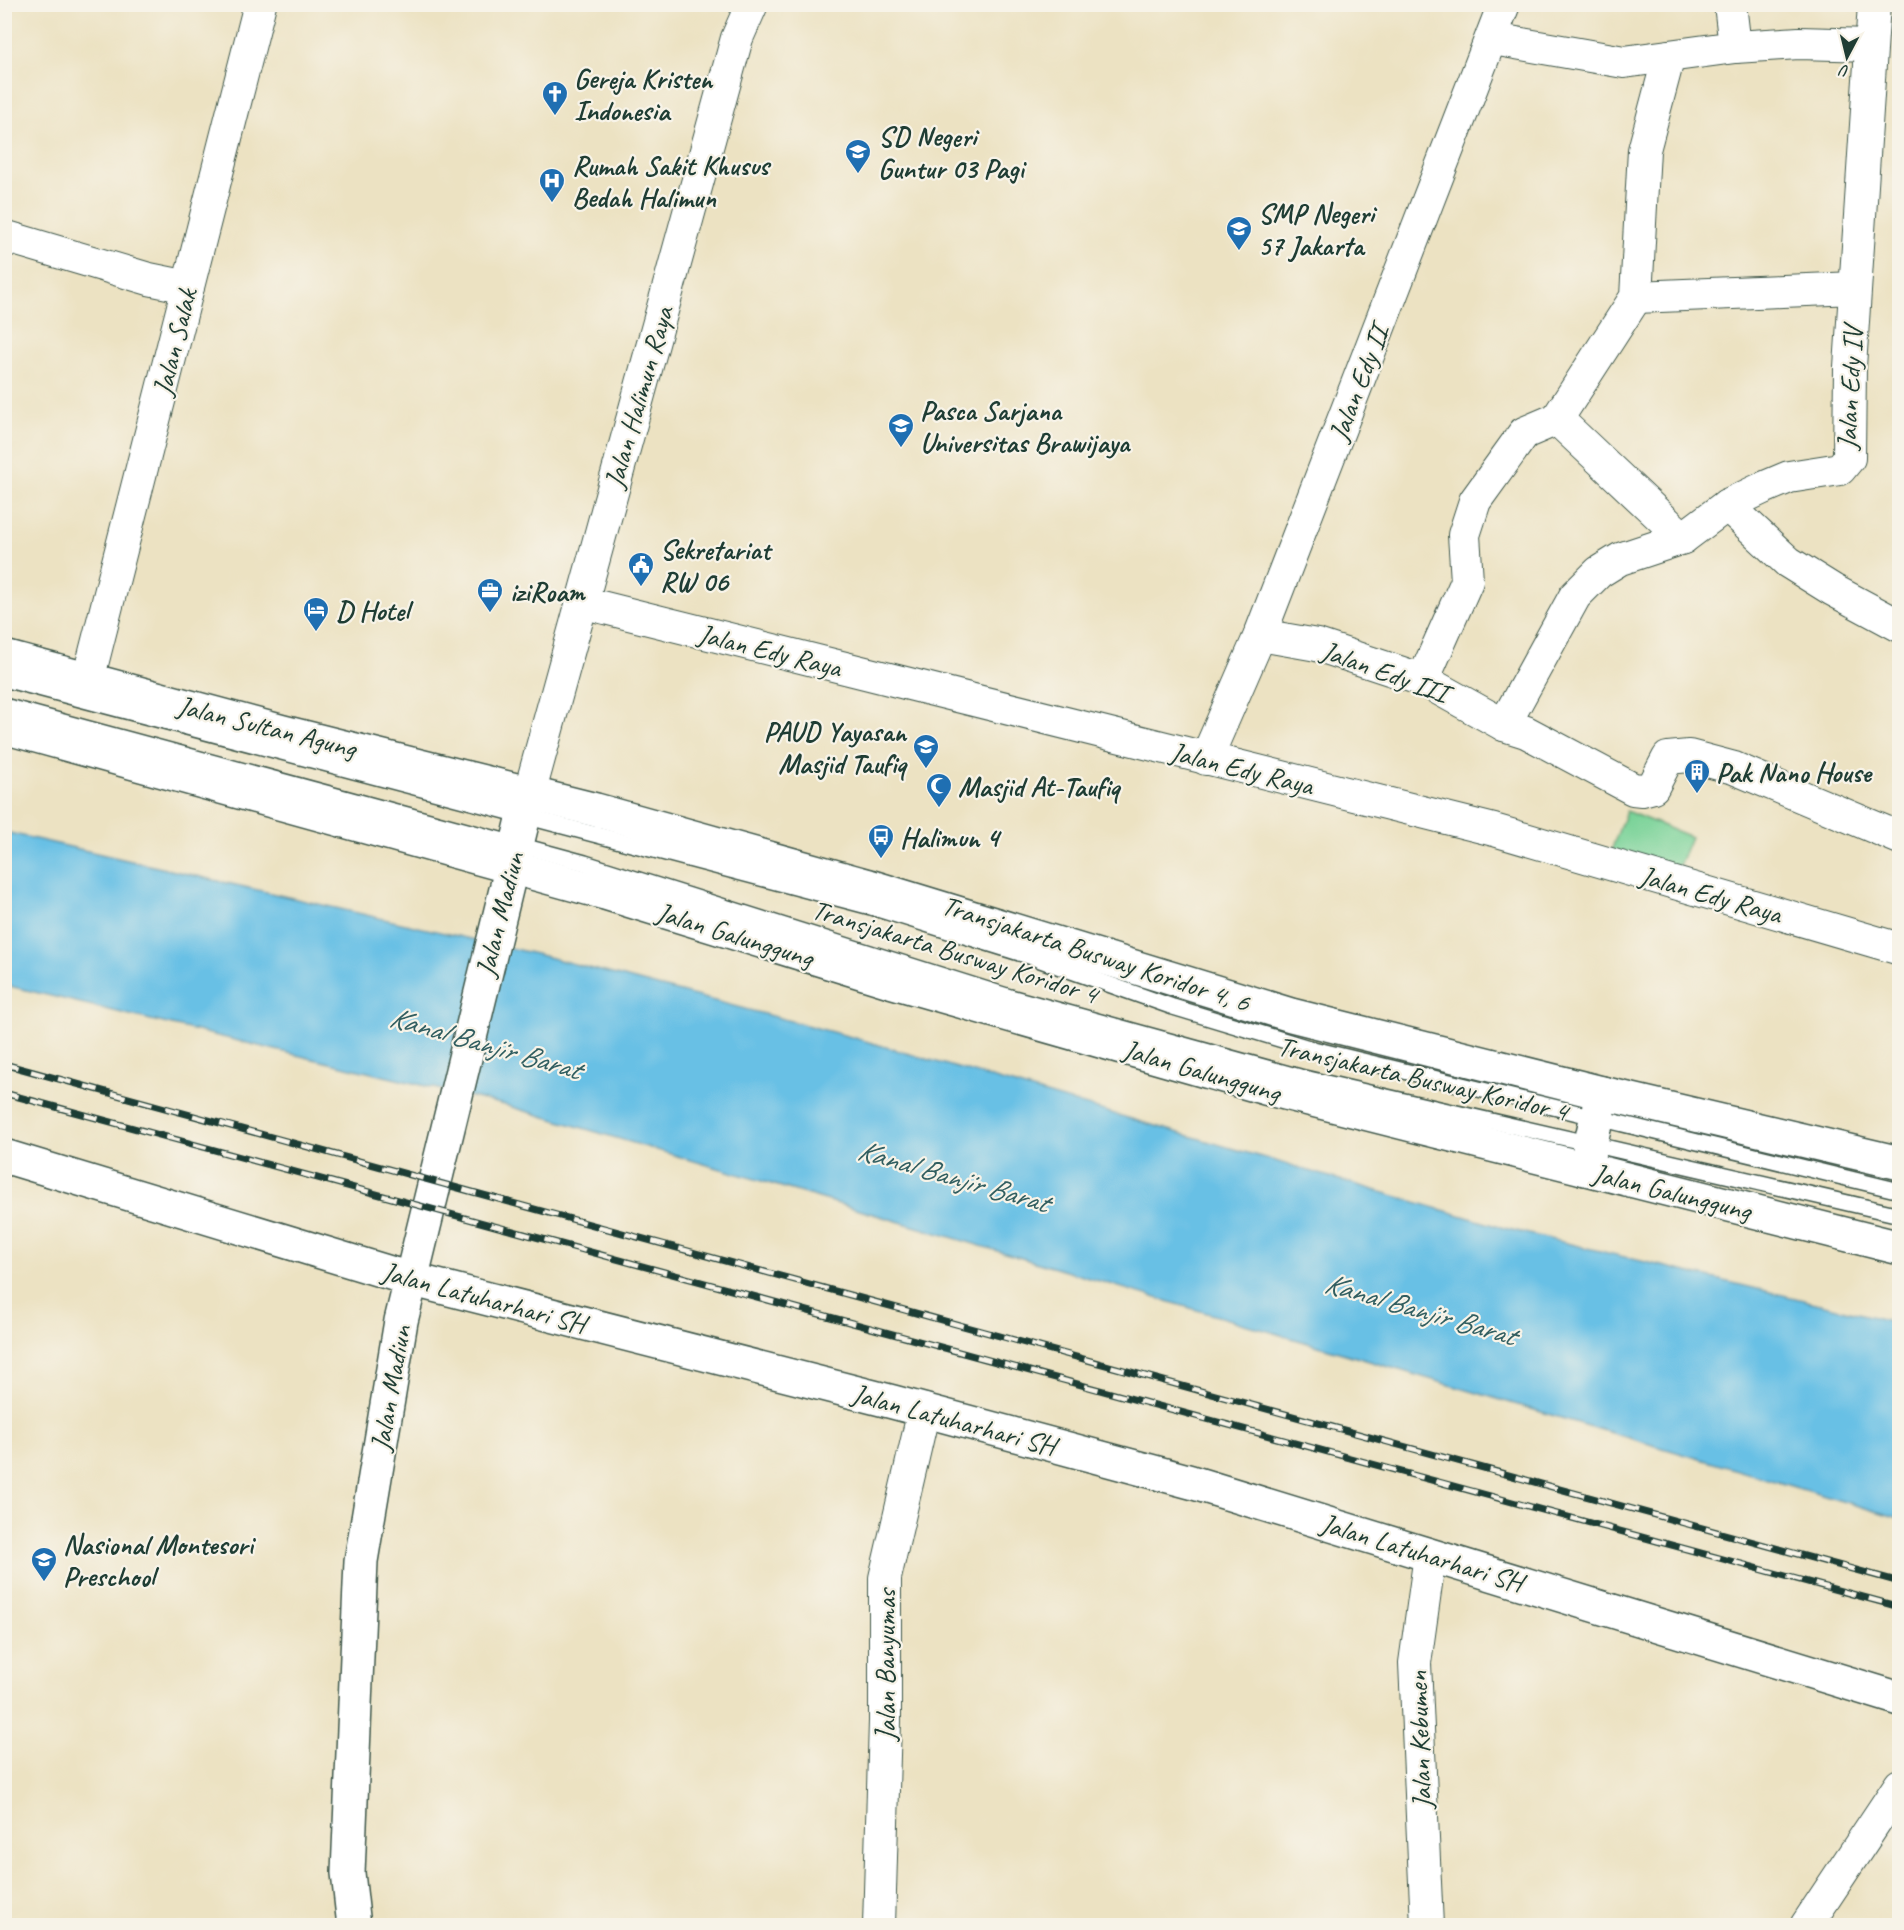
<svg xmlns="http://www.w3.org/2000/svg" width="1904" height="1930" font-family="Caveat,sans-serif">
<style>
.green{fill:#7ad399;stroke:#4c8866;stroke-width:1.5}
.water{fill:#68c0e5;stroke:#447e8c;stroke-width:1.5}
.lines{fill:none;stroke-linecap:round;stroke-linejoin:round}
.lane-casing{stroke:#3e5649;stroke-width:18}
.street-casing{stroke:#3e5649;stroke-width:34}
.secondary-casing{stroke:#3e5649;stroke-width:36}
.primary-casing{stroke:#3e5649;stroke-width:36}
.lane{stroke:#fff;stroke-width:15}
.street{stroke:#fff;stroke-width:32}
.secondary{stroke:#fff;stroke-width:33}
.primary{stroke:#fff;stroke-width:33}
.rail-casing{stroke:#1f3d34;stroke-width:7}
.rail{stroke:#f7f3e8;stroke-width:4.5;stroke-dasharray:14;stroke-linecap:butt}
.labels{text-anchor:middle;stroke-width:4.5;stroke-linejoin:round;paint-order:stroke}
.poi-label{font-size:28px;font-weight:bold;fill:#1f3d34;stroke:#f7f3e8;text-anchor:start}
.street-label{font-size:28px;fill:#1f3d34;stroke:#f7f3e8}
.water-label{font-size:30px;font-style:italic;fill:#315e60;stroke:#f7f3e8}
</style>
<rect width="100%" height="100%" fill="#f7f3e8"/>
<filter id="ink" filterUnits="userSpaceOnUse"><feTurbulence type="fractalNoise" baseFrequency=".0167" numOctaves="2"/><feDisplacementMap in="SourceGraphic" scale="12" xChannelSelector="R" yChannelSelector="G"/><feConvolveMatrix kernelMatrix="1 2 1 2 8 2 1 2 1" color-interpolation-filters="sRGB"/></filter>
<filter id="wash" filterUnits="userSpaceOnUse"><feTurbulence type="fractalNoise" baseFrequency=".008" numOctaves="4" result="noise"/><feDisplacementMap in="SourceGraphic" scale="24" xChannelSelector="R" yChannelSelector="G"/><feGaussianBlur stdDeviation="1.35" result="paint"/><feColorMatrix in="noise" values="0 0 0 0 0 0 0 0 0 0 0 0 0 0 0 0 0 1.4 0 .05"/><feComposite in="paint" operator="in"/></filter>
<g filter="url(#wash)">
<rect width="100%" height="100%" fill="#ece2c2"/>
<path class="green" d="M1626,811L1691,837L1675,875L1611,851Z"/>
<path class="water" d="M5,832L540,955L855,1038L1504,1228L1899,1323V1518L505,1105L5,985Z"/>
</g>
<g filter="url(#ink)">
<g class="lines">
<defs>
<g id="lane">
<path d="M4,679L871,907L1029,956L1173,1007L1309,1048L1900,1191"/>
<path d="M4,706L585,863L1010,997L1300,1077L1900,1215"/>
</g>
<g id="street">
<path d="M1493,39L1624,62L1735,47L1730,4"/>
<path d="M1735,47L1799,43L1871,45"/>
<path d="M4,236L149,279L188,287"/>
<path d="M1636,297L1855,288"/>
<path d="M1557,419L1683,538"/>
<path d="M1727,505L1788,562L1833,590L1900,626"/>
<path d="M581,602L1494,830L1900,949"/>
<path d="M1260,635L1317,645L1423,680L1504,725L1526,732L1633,789L1642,790L1653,787L1668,758L1689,756L1734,768L1900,838"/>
<path d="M88,680L260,4"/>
<path d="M1423,680L1467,581L1464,535L1475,501L1524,433L1557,419L1636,297L1644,150L1669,56"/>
<path d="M1504,725L1575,596L1599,572L1620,559L1683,538L1727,505L1763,488L1789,477L1840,469L1849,458L1850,367L1874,4"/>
<path d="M1206,759L1260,635L1504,4"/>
<path d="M530,791L737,38L752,4"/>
<path d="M879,1926L885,1721V1578L924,1410"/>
<path d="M1427,1926L1415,1663L1430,1555"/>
<path d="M1806,1926L1900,1785"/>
</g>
<g id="secondary">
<path d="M4,1156L410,1279L893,1402L1191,1482L1900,1699"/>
<path d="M354,1926L348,1873L361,1561L401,1321L530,791"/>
</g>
<g id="primary">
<path d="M4,657L283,732L596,810L869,886L1291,1015L1602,1093L1900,1163"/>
<path d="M4,727L605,893L890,981L1265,1088L1900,1248"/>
<path d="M1585,1169L1602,1093"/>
</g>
</defs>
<use href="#lane" class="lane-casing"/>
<use href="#street" class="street-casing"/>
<use href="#secondary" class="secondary-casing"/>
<use href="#primary" class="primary-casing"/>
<use href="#lane" class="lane"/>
<use href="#street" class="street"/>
<use href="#secondary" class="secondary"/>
<use href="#primary" class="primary"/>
<defs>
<g id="rail">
<path d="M4,1064L1900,1582"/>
<path d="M4,1093L1900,1607"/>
</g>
</defs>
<use href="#rail" class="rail-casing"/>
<use href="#rail" class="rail"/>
</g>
</g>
<defs>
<symbol id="church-pin" viewBox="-11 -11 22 30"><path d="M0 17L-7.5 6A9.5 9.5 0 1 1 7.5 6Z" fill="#1f6fb2" stroke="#f7f3e8"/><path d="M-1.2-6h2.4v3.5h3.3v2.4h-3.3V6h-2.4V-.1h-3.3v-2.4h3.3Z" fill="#fff"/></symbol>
<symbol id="school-pin" viewBox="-11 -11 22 30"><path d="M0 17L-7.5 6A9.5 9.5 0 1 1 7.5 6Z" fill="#1f6fb2" stroke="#f7f3e8"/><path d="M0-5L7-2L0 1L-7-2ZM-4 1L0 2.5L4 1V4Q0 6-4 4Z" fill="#fff"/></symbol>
<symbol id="hospital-pin" viewBox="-11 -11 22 30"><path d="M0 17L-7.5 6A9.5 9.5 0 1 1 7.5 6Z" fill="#1f6fb2" stroke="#f7f3e8"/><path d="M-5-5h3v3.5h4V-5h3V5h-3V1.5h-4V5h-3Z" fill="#fff"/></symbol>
<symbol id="university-pin" viewBox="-11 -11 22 30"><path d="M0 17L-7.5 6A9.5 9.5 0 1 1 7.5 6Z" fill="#1f6fb2" stroke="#f7f3e8"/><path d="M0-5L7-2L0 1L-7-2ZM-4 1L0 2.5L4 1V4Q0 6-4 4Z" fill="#fff"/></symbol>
<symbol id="civic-pin" viewBox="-11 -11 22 30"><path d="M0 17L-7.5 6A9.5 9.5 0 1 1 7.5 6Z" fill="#1f6fb2" stroke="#f7f3e8"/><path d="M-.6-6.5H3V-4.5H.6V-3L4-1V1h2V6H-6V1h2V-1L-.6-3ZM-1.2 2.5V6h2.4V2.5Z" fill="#fff"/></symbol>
<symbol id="office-pin" viewBox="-11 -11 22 30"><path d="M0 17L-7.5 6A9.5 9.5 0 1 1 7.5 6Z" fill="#1f6fb2" stroke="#f7f3e8"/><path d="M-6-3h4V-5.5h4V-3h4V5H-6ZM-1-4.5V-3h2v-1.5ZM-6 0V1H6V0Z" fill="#fff"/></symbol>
<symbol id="hotel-pin" viewBox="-11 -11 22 30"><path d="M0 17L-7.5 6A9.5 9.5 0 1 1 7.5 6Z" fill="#1f6fb2" stroke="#f7f3e8"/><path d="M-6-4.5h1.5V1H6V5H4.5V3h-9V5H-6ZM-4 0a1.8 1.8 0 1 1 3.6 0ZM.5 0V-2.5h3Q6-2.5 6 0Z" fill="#fff"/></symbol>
<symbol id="building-pin" viewBox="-11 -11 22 30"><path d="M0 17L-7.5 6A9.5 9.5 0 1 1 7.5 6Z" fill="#1f6fb2" stroke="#f7f3e8"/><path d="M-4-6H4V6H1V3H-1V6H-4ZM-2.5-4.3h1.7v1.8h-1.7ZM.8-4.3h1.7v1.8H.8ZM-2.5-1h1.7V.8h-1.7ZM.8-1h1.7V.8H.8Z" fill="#fff"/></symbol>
<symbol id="mosque-pin" viewBox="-11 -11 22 30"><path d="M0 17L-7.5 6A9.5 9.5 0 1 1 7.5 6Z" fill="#1f6fb2" stroke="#f7f3e8"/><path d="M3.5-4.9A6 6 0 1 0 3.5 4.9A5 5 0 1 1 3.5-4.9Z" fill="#fff"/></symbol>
<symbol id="bus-pin" viewBox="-11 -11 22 30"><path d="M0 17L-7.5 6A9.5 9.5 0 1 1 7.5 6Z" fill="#1f6fb2" stroke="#f7f3e8"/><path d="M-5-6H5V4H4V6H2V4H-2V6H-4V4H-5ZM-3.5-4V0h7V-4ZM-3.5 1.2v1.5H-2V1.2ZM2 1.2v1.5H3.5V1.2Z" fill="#fff"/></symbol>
</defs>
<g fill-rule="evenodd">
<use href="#church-pin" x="540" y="79" width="30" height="40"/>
<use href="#school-pin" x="843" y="137" width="30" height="40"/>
<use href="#hospital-pin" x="537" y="166" width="30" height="40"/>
<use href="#school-pin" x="1224" y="214" width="30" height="40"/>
<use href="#university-pin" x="886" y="411" width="30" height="40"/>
<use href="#civic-pin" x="626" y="550" width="30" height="40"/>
<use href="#office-pin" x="475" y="576" width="30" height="40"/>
<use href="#hotel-pin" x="301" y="595" width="30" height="40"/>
<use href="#school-pin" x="911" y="732" width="30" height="40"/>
<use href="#building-pin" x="1682" y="757" width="30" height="40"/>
<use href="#mosque-pin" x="924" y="771" width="30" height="40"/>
<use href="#bus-pin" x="866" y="822" width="30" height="40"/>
<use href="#school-pin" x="29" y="1545" width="30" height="40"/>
</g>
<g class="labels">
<g class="poi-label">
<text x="574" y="88">Gereja Kristen<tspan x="574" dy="32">Indonesia</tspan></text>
<text x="878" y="146">SD Negeri<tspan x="878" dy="32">Guntur 03 Pagi</tspan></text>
<text x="572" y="175">Rumah Sakit Khusus<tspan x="572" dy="32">Bedah Halimun</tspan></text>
<text x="1258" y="223">SMP Negeri<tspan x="1258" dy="32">57 Jakarta</tspan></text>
<text x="920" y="420">Pasca Sarjana<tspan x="920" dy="32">Universitas Brawijaya</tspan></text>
<text x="660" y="559">Sekretariat<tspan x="660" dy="32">RW 06</tspan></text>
<text x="510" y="601">iziRoam</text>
<text x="336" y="620">D Hotel</text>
<text x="906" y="741" text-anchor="end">PAUD Yayasan<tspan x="906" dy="32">Masjid Taufiq</tspan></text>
<text x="1716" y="782">Pak Nano House</text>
<text x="958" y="796">Masjid At-Taufiq</text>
<text x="900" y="847">Halimun 4</text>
<text x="63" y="1554">Nasional Montesori<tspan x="63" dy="32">Preschool</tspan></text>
</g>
<g class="street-label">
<text transform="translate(174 342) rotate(-76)" y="10">Jalan Salak</text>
<text transform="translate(1358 383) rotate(-69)" y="10">Jalan Edy II</text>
<text transform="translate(1849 388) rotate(-87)" y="10">Jalan Edy IV</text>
<text transform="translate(638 397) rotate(-74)" y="10">Jalan Halimun Raya</text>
<text transform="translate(770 650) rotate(14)" y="10">Jalan Edy Raya</text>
<text transform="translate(1385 671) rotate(20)" y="10">Jalan Edy III</text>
<text transform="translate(267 726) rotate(14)" y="10">Jalan Sultan Agung</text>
<text transform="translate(1242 768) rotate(14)" y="10">Jalan Edy Raya</text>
<text transform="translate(1711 894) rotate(16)" y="10">Jalan Edy Raya</text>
<text transform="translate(499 914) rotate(-76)" y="10">Jalan Madiun</text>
<text transform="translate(735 934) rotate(17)" y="10">Jalan Galunggung</text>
<text transform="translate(955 951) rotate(17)" y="10">Transjakarta Busway Koridor 4</text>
<text transform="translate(1096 953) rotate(18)" y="10">Transjakarta Busway Koridor 4, 6</text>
<text transform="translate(1202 1070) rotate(16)" y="10">Jalan Galunggung</text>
<text transform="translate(1423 1078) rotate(13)" y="10">Transjakarta Busway Koridor 4</text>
<text transform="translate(1672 1191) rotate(14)" y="10">Jalan Galunggung</text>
<text transform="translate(484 1297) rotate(15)" y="10">Jalan Latuharhari SH</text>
<text transform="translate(390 1388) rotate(-80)" y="10">Jalan Madiun</text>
<text transform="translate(954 1419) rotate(15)" y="10">Jalan Latuharhari SH</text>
<text transform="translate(1422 1552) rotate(17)" y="10">Jalan Latuharhari SH</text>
<text transform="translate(885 1665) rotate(-90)" y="10">Jalan Banyumas</text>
<text transform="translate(1419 1740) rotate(-92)" y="10">Jalan Kebumen</text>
</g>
<g class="water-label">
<text transform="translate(485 1043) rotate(16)" y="10">Kanal Banjir Barat</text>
<text transform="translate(953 1176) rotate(16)" y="10">Kanal Banjir Barat</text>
<text transform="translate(1420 1309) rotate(16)" y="10">Kanal Banjir Barat</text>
</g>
</g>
<rect width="1904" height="1930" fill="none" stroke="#f7f3e8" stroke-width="24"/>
<g transform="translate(1847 57) rotate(187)" stroke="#f7f3e8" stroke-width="4.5" paint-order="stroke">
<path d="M0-4.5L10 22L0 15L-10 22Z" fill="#1f3d34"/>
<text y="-9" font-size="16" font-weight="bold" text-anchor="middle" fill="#1f3d34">U</text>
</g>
</svg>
